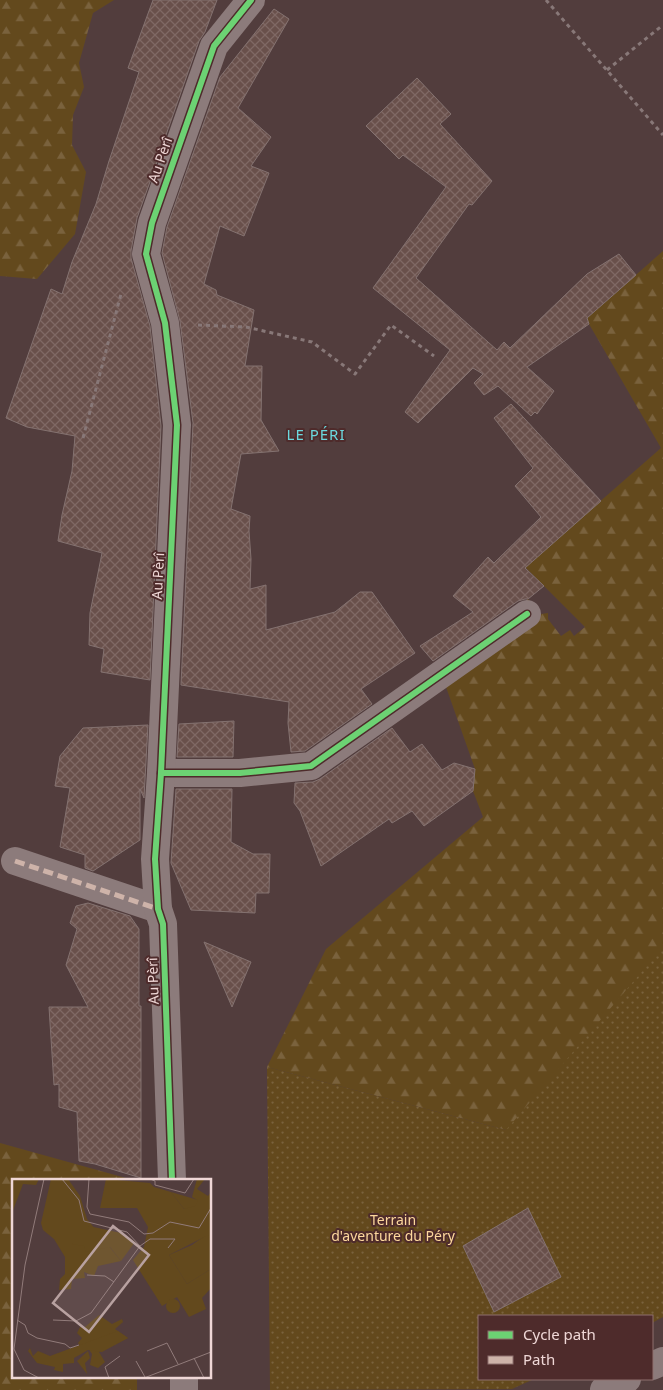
<svg xmlns="http://www.w3.org/2000/svg" width="663" height="1390" font-family="'Noto Sans',sans-serif">
<style>
.forest{fill:url(#forest-firs)}
.park{fill:url(#park-dots)}
.building{fill:url(#building-cross-hatch);stroke:#847270}
.lines{fill:none;stroke-linecap:round;stroke-linejoin:round}
.path{stroke:#887878;stroke-width:3;stroke-dasharray:4 4;stroke-linecap:butt}
.pedestrian{stroke:#8c7b7b;stroke-width:28}
.minor{stroke:#8c7b7b;stroke-width:28}
.quiet{stroke:#ceb3a9;stroke-width:5;stroke-dasharray:10 5;stroke-linecap:butt}
.cycleway-casing{stroke:#4e2b2b;stroke-width:9}
.cycleway{stroke:#6cd273;stroke-width:6}
.labels{text-anchor:middle;stroke-width:4;stroke-linejoin:round;paint-order:stroke}
.street-label{font-size:14px;fill:#efd7d6;stroke:#4e2b2b}
.park-label{font-size:14px;fill:#fcd79c;stroke:#4e2b2b}
.neighbourhood-label{font-size:15px;letter-spacing:1px;fill:#6bd8dd;stroke:#4e2b2b}
.inset-road{fill:none;stroke:#917b7a;stroke-width:1}
.view{fill:#b8a1a0;fill-opacity:0.15;stroke:#b8a1a0;stroke-width:2.5}
.inset-edge{fill:none;stroke:#efd7d6;stroke-width:2.5}
</style>
<defs>
<pattern id="forest-firs" width="22" height="20" patternUnits="userSpaceOnUse" patternTransform="scale(1.25)"><rect width="22" height="20" fill="#63491d"/><path d="M5 1l3.5 6h-7zM16 11l3.5 6h-7z" fill="#7a623d"/></pattern>
<pattern id="park-dots" width="8" height="8" patternUnits="userSpaceOnUse" patternTransform="scale(1.25)"><rect width="8" height="8" fill="#63491d"/><path d="M2 2h.1M6 6h.1" fill="none" stroke="#7a623d" stroke-width="1.8" stroke-linecap="round"/></pattern>
<pattern id="building-cross-hatch" width="8" height="8" patternUnits="userSpaceOnUse" patternTransform="scale(1.25)"><rect width="8" height="8" fill="#69504b"/><path d="M0 0l8 8M0 8l8-8" fill="none" stroke="#7f6864"/></pattern>
</defs>
<rect width="100%" height="100%" fill="#523d3d"/>
<g class="forest">
<path d="M0,0H114L93,13L79,63L84,87L73,115L72,145L86,172L75,234L37,279L0,276Z"/>
<path d="M663,251V1166L506,1130L267,1067L326,949L483,817L473,791L475,769L440,670L496,627L528,599L541,614L548,613V619L561,636L570,630L574,636L585,627L524,566L540,554L661,448L589,324L587,318Z"/>
<path d="M0,1143L133,1180H14V1376H137V1390H0Z"/>
</g>
<path class="park" d="M663,947V1317L652,1323V1316H479V1379H534L512,1389L270,1390L267,1067L506,1130Z"/>
<g class="building">
<path d="M153,0H217L205,32L199,41L160,152L161,151L137,218L131,251V258L150,326L161,426L150,680L101,672L104,649L89,645L90,613L102,553L58,541L62,515L72,471L75,436L27,427L6,418L51,289L62,294L72,262L96,204L109,161L139,72L128,68Z"/>
<path d="M274,9L289,19L238,108L271,137L251,166L269,173L244,236L220,226L204,284L216,290L217,295L254,310L245,366H262L261,420L279,451L241,454L231,509L250,516L249,531L251,559L250,589L266,585V630L335,612L360,592H372L415,653L361,689L372,704L305,751L291,752L288,723L289,702L181,685L193,423L180,321L162,253L167,227L220,77Z"/>
<path d="M417,78L451,114L440,124L492,181L472,205L469,204L416,278L497,350L504,342L510,348L587,274L619,254L636,275L587,318L589,324L527,367L554,391L537,414L535,412L531,416L498,386L484,395L474,383L483,374L473,368L418,423L405,412L450,350L373,288L446,187L403,155L399,159L366,126Z"/>
<path d="M511,404L601,501L525,568L544,586L528,599H525L518,601L433,661L420,646L473,612L453,596L488,557L494,563L541,517L515,486L533,468L494,418Z"/>
<path d="M234,721L233,757H177L179,724Z"/>
<path d="M148,725L144,798L140,789V840L93,871L85,868V855L60,847L70,788L55,786L60,756L83,728Z"/>
<path d="M392,728L410,752L422,744L442,770L454,763L475,769L473,791L424,826L412,811L392,823L389,819L321,866L300,811L294,803L295,783L313,782L320,779Z"/>
<path d="M176,789H232L231,842L253,854H270L269,893H256L255,913L191,910L171,863Z"/>
<path d="M88,903L130,916L139,929V1006H141V1178L95,1164L79,1161L77,1112L59,1107V1084L54,1085L49,1007H88L66,965L77,929L70,923L76,906Z"/>
<path d="M204,942L251,962L232,1007Z"/>
<path d="M528,1208L561,1277L494,1312L463,1246Z"/>
</g>
<g class="lines">
<g class="path">
<path d="M546,0L663,135"/>
<path d="M607,70L663,25"/>
<path d="M198,325L246,327L312,342L355,374L391,325L434,356"/>
<path d="M83,438L121,294"/>
</g>
<path class="pedestrian" d="M15,861L158,909"/>
<g class="minor">
<path d="M161,773H240L311,766L527,614"/>
<path d="M172,1180L163,924L158,909L155,859L161,773L177,425L165,323L146,254L152,223L214,46L251,0"/>
<path d="M652,1366L663,1361"/>
<path d="M184,1376V1390"/>
<path d="M604,1390L627,1379"/>
</g>
<path class="quiet" d="M15,861L158,909"/>
<defs>
<g id="cycleway">
<path d="M161,773H240L311,766L527,614"/>
<path d="M172,1180L163,924L158,909L155,859L161,773L177,425L165,323L146,254L152,223L214,46L251,0"/>
</g>
</defs>
<use href="#cycleway" class="cycleway-casing"/>
<use href="#cycleway" class="cycleway"/>
</g>
<g class="labels">
<g class="street-label">
<text transform="translate(160 160) rotate(-71)" y="5">Au Pèrî</text>
<text transform="translate(158 576) rotate(-87)" y="5">Au Pèrî</text>
<text transform="translate(153 981) rotate(-92)" y="5">Au Pèrî</text>
</g>
<g class="park-label">
<text x="393" y="1225">Terrain<tspan x="393" dy="16">d'aventure du Péry</tspan></text>
</g>
<g class="neighbourhood-label">
<text x="316" y="440">LE PÉRI</text>
</g>
</g>
<g transform="translate(12 1179)">
<rect width="199" height="199" fill="#523d3d"/>
<path d="M0,0H27L24,6L11,5L0,34ZM199,52V90L175,105L157,76L180,66Z" fill="#63491d"/>
<path d="M39,0H56L68,17L75,40L109,82L86,87L82,97L72,93L73,99L60,100L59,110L47,111L48,100L53,95V78L42,60L31,51L29,44ZM94,0L138,4L142,8L159,13L172,30L185,21L180,18L185,0H193L185,10L196,17L199,13V61L196,56L157,76L175,105L199,90V109L190,119L194,130L177,138L165,118L150,127L121,81L132,68L136,48L125,29H88ZM87,136L100,145L110,140L111,143L103,150L116,159L87,173L93,183L86,189L78,186L80,175L74,166L68,167L66,164L70,159L65,154L68,148H73ZM76,172L78,179L73,184L75,195L65,182Z" fill="#63491d"/>
<path d="M159,13L186,21L183,27L172,30ZM77,47L109,54L123,63L109,82L98,68L74,73L72,67L60,65ZM106,152L116,159L90,173L76,171L62,179V184L51,185V193L42,191L43,188L25,184L16,172L18,169L21,177L26,172L38,177Z" fill="#63491d"/>
<path d="M154 127a7 7 0 1 1 14 0a7 7 0 1 1-14 0Z" fill="#63491d"/>
<path class="inset-road" d="M50,0L67,21L72,42L115,53L128,67M77,0L75,28L78,35L117,43L132,55L141,54L158,43L187,49L199,29M138,0L143,2V6L173,14L182,0M75,96L93,97L102,103M5,141L13,146L16,154L25,159L53,165L58,169L67,166M41,141L64,142L79,134L128,67L138,60H163L156,69M135,172L155,164L166,185M182,179L192,199M124,182L133,198M27,199L12,191L2,170L13,86L32,0M97,199L93,188L108,177M132,199L199,173"/>
<path class="view" d="M101,47L137,76L77,153L41,124Z"/>
<rect width="199" height="199" class="inset-edge"/>
</g>
<rect x="478" y="1315" width="175" height="65" fill="#4e2b2b" stroke="#8e706f"/>
<rect x="488" y="1331" width="25" height="8" fill="#6cd273" stroke="#8e706f"/>
<text x="523" y="1340" font-size="15" fill="#efd7d6">Cycle path</text>
<rect x="488" y="1356" width="25" height="8" fill="#ceb3a9" stroke="#8e706f"/>
<text x="523" y="1365" font-size="15" fill="#efd7d6">Path</text>
</svg>
